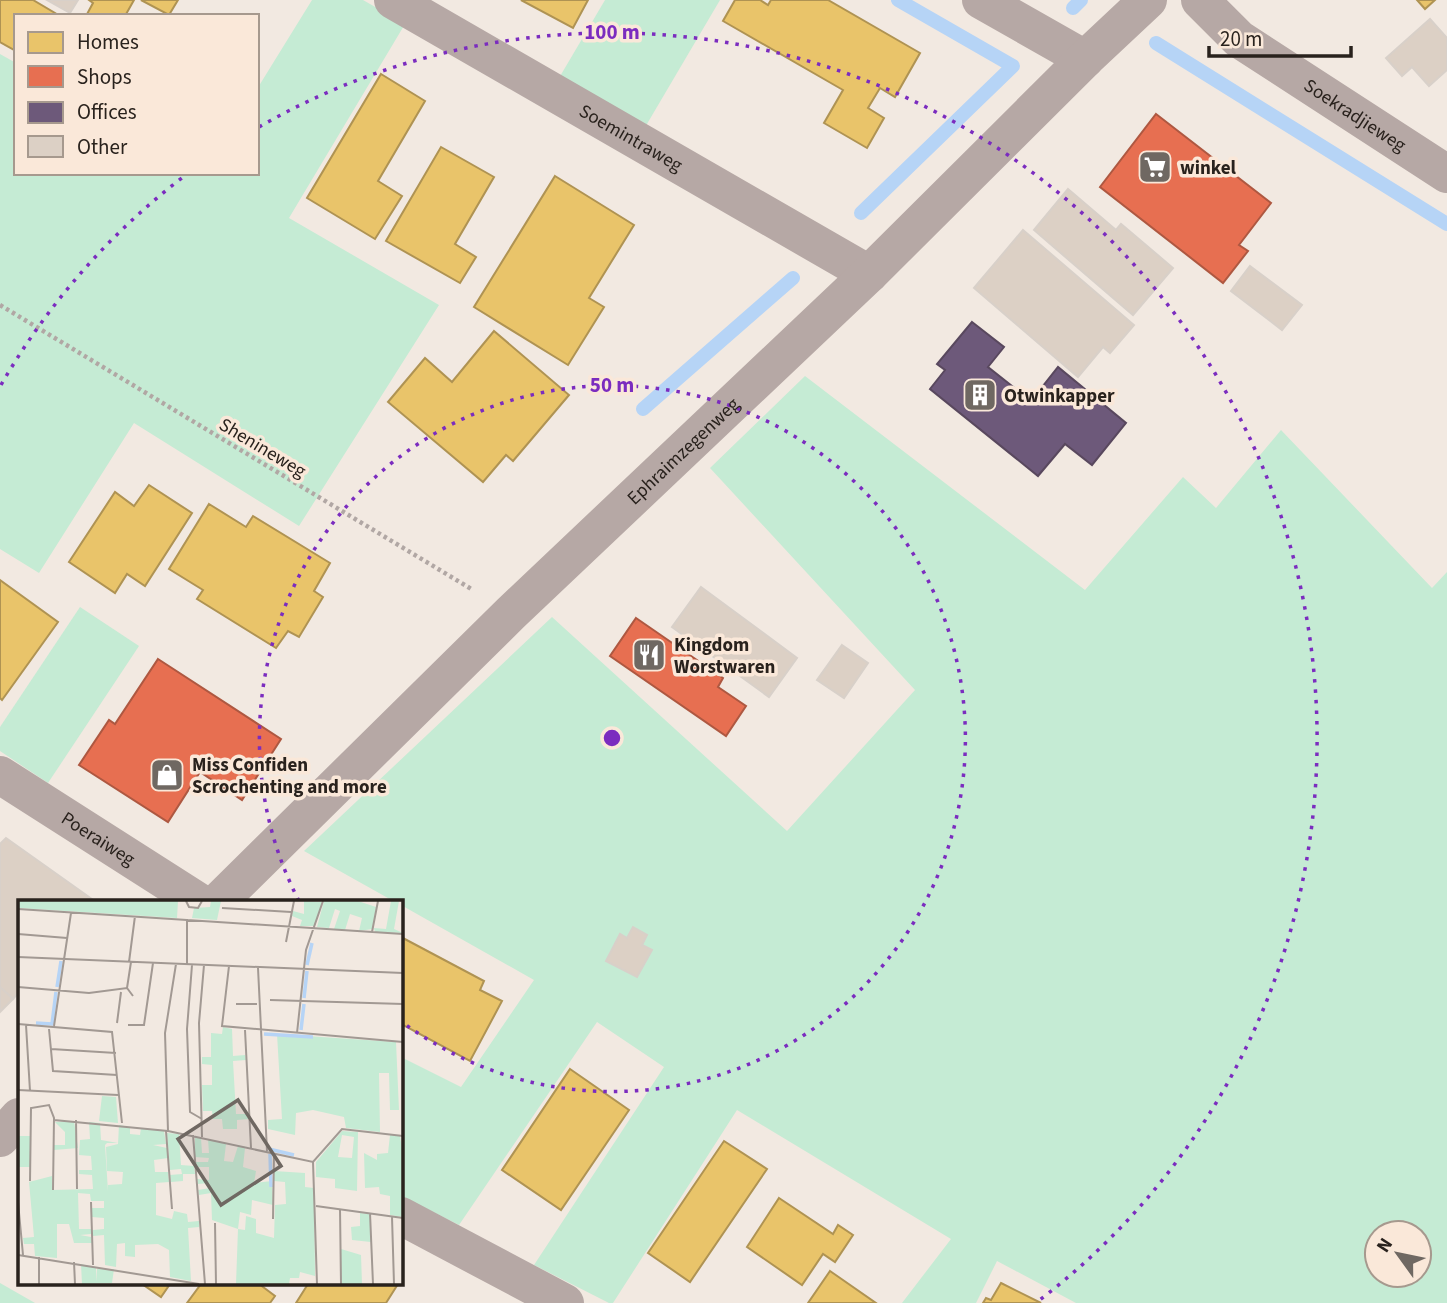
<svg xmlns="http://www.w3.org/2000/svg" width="1447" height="1303" font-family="'Source Sans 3',sans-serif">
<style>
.green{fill:#c5ebd4;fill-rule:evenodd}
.homes{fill:#e9c46a;stroke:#af9353;stroke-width:2}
.shops{fill:#e76f51;stroke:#ae5841;stroke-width:2}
.offices{fill:#6d597a;stroke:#59485e;stroke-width:2}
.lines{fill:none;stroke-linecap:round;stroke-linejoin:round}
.stream{stroke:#b6d4f6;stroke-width:14}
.building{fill:#dcd0c5;stroke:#d8d0c9;stroke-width:2}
.path{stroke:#b1a7a4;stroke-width:4.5;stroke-dasharray:3.5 3.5;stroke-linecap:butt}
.street{stroke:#b6a8a5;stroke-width:38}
.ring{fill:none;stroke:#7b2cbf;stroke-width:3.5;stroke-dasharray:3.5 7}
.labels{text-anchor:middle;stroke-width:7;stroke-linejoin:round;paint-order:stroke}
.street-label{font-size:19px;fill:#29221d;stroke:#fae8d9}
.poi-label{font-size:19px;font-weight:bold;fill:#29221d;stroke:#fae8d9;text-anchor:start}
.inset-river{fill:none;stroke:#b6d4f6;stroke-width:3.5}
.inset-road{fill:none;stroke:#a29993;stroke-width:2}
.view{fill:#6f6862;fill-opacity:0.15;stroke:#6f6862;stroke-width:3.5}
.inset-edge{fill:none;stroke:#29221d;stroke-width:3.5}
.centre{fill:#7b2cbf;stroke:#fae8d9;stroke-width:3.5}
.ring-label{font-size:21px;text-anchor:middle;font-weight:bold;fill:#7b2cbf;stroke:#fae8d9;stroke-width:7;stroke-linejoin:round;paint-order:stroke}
</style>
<rect width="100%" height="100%" fill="#f2e9e1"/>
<g class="green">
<path d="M312,0H363L405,24L289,218L439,305L299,526L134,423L39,573L0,549V54L16,63V173H257V89Z"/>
<path d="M605,0H720L644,129L559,78Z"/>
<path d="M805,376L1085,590L1183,477L1216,508L1281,430L1432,588L1447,572V1303H1076L997,1261L976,1303H902L951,1239L737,1110L613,1303H609L534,1265L664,1067L597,1022L459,1225L401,1196V1057L461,1087L534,980L401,905V902H395L304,851L552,617L787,831L915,690L710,468ZM1377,1233H1419V1275H1377Z"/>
<path d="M80,607L139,646L48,783L0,751V727Z"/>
<path d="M0,1283L35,1303H0Z"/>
</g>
<g class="homes">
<path d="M0,0H33L60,16H16V51L0,42Z"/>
<path d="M89,0H134L125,16H86L93,3Z"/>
<path d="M141,0H178L169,15Z"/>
<path d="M521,0H588L573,28Z"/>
<path d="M735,0H760L768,5L771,0H828L920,53L895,97L880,88L868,108L884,118L867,148L824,123L843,90L723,21Z"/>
<path d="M1417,0H1435L1425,9Z"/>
<path d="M381,74L425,101L378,181L402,196L375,239L307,198Z"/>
<path d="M441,147L494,177L455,244L476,257L460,283L386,241Z"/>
<path d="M555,176L634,225L589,298L604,307L568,365L474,307Z"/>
<path d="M494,331L569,395L513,461L506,455L483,482L388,402L425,358L452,382Z"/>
<path d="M149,485L192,513L145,586L127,574L115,593L69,562L115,492L134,506Z"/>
<path d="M209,504L246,527L253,516L330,563L314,591L323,597L299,637L288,631L276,648L197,599L203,590L169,569Z"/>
<path d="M0,580L58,622L2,700L0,698Z"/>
<path d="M401,937L484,981L480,990L502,1001L470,1061L401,1024Z"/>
<path d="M570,1069L629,1110L561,1210L502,1170Z"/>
<path d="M724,1141L767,1169L690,1282L648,1253Z"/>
<path d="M779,1198L833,1234L838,1225L853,1235L835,1262L823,1254L802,1285L747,1247Z"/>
<path d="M830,1271L876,1303H808Z"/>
<path d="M1001,1283L1041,1303H983L986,1298L991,1300Z"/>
<path d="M142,1284H170L161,1297Z"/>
<path d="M201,1284H259L275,1296L270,1303H187Z"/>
<path d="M308,1284H398L386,1303H296Z"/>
</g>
<g class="shops">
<path d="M1156,114L1271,203L1239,245L1248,251L1223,283L1100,187Z"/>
<path d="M636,618L723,678L718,687L746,706L726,736L610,656Z"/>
<path d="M158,659L281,739L242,800L200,772L168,822L79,765L109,720L115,724Z"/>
</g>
<path class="offices" d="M972,322L1004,347L988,367L1031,401L1058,367L1126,423L1092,465L1065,444L1038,476L930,389L945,370L937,364Z"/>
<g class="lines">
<g class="stream">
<path d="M1073,8L1081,0"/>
<path d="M1156,43L1447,224"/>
<path d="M861,213L1013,66L898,0"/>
<path d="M643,409L793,278"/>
</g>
</g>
<g class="building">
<path d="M47,0H78L70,13Z"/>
<path d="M1430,19L1447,38V70L1429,86L1412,67L1402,76L1386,58Z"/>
<path d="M1068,189L1116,230L1121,224L1173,268L1133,315L1034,230Z"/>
<path d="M1023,230L1134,325L1110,353L1103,347L1078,377L974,288Z"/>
<path d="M1250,266L1302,305L1282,330L1231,291Z"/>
<path d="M701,587L797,658L769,697L672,627Z"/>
<path d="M842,645L868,663L844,698L817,680Z"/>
<path d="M6,838L96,902H19V992L13,999L0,987V844Z"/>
<path d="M633,927L647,935L642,945L652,950L637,977L606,961L620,934L627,938Z"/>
<path d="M0,987L13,999L0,1012Z"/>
</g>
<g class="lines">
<path class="path" d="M0,305L473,590"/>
<g class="street">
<path id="s1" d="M393,0L869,274"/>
<path d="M981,0L1085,59"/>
<path id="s2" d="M1200,0L1239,39L1447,174"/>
<path id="s3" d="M0,775L199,902"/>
<path id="s4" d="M218,902L511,613L869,274L1085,59L1148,0"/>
<path d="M0,1138L19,1117"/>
<path d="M401,1216L565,1303"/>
</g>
</g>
<g class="ring">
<path d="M299 901A353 353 0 1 1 402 1022"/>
<path d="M1 385A706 706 0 0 1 187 174M259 127A706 706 0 0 1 1037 1302"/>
</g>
<defs>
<symbol id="supermarket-square" viewBox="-11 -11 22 22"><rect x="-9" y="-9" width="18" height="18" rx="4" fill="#6f6862" stroke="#fae8d9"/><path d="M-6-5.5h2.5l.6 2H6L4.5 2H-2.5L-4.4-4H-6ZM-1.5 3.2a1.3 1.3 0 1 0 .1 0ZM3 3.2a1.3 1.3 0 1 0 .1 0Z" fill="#fff"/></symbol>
<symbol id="building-square" viewBox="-11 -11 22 22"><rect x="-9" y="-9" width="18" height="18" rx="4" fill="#6f6862" stroke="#fae8d9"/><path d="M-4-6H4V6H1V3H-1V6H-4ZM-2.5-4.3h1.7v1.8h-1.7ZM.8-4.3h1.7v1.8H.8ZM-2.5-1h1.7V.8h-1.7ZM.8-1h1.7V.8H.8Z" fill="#fff"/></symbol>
<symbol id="restaurant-square" viewBox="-11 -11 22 22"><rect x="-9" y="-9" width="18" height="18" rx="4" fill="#6f6862" stroke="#fae8d9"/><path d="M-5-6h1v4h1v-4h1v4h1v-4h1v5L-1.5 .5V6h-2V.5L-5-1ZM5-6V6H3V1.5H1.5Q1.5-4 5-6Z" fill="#fff"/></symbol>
<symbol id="shop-square" viewBox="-11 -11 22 22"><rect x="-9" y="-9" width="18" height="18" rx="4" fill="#6f6862" stroke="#fae8d9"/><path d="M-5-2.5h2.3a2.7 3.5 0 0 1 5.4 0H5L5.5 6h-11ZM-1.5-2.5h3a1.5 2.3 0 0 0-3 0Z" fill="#fff"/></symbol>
</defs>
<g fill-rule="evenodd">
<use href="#supermarket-square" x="1136" y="148" width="38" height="38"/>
<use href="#building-square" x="961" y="376" width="38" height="38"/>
<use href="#restaurant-square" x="630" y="636" width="38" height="38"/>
<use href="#shop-square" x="148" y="756" width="38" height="38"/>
</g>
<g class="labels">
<g class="street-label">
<text dy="7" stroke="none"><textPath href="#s2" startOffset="194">Soekradjieweg</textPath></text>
<text dy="7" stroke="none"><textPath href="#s1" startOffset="275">Soemintraweg</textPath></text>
<text transform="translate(263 447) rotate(31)" y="7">Shenineweg</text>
<text dy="7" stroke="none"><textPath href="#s4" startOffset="648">Ephraimzegenweg</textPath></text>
<text dy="7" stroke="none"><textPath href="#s3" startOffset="117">Poeraiweg</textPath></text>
</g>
<g class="poi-label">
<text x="1180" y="174">winkel</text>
<text x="1004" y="402">Otwinkapper</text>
<text x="674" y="651">Kingdom<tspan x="674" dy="22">Worstwaren</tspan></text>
<text x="192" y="771">Miss Confiden<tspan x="192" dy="22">Scrochenting and more</tspan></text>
</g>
</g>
<g transform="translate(18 900)">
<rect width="385" height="385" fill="#f2e9e1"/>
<path d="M0,1H160L159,18L0,8ZM193,1H203L199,20L174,18L176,8L192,7ZM286,1L304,2L297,26H282L284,20L274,16L275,11L286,14ZM306,1H340L358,7L354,29L341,31L344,18L332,14L327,30L316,29L322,11L317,9L311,28L299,27ZM373,1H381L376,29L385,33L357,32L356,28L368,29ZM205,127L214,129L215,156L227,155L228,160L215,161L218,214H230L231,219L219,220V229H205L204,219H195L194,211H185L184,185H194V165L184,164V157H193V133L204,134ZM259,134L378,142L381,210H372L371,173H361L362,232L328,228L326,217L295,210L278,213L277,235L250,229V220L264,219ZM84,196L98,197L100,223L81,221ZM56,221L60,248L36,250V245H47V232L37,222ZM71,222L82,223L83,240L100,243H89L87,245L90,291V285L104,284L105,272L89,271L88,247L100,244L101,225L112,227V234L122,235L123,228L146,231L148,244L135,245L149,248L150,258L136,260L137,272H150L151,282L138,283V315L154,319L156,311L169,314L170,322L181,321V327L170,328L173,381L152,377L151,350L140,344L117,345V357L107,356V343L99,344L98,367L87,365L86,335L75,336V330L86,329V318L74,317V308H86V301H73L72,294L60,293L61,329H73V334L62,335L73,337L74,343H56L51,324H39V358L17,356L16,344H6L5,338L16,337L11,282L34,276V290L75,289L74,275L61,274V270H74L73,256L61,255L62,240L72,239ZM324,231L340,232L339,291L317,288V279L298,277V262ZM324,235L336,237L334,258L320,257ZM149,233L161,234L163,265L176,266L177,274H165V281L153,282L152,275L164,274L163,269L152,270ZM372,235L382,236L385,255V317L372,315V296L362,294L361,287L347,288L346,253L359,260V254L370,253ZM0,236H12V267H0V283ZM177,237L183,238L184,253H191L190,239L208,244L206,261L215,262L220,246L227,248L225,267L238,271L236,283L254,281L255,305L234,300L233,315L222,312L220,329L227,330L228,316L238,319V333L256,338L257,305L268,304L267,282L256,281V271L287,273V287L296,288L297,376L282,372L281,378H272L271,384H218L220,329L194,320L193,293L181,295L180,290L192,288L191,283L180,284L179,279L191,280V267H178V262H190L191,258L177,257ZM342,313L352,314L353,342L334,340L333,327L342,326ZM323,349L343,355L344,384H323ZM63,364L78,368V382L79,369H96L94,383L64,384Z" fill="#c5ebd4" fill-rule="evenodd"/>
<path class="inset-river" d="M289,65L294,43M39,87L43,61M286,98L289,71M18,123L34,124L38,92M283,130L286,104M246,134L295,137M251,249L276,255M252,254L253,287"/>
<path class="inset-road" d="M168,1L171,7L180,8L184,1M204,8L273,12M0,9L385,34M354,32L360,1M0,34L49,38M268,42L276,1M0,57L385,73M111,62L117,16M169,65V19M174,65L169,129L172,212L184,219M211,66L204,126L385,142M240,68L249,251M0,87L71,93L109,88L115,96M109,88L113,62M252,100L385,104M218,104H239M99,123L103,92M0,124L94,132L104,223M8,125L12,191M110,125H126L135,63M36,126L53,13M31,129L35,171L99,175M227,130L233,248M279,133L288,50L305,1M33,149L98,153M0,190L100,195M36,220L150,231L295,262L324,229L385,236M58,220L59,289M148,231L154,309M150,231L147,133L158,64M175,235L187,384M184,237L181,123L186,65M295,262L299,384M12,281L13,208L31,205L36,218L35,290M0,302L5,355M73,302L75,365M298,306L385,318M322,309L323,384M352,313L355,384M374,317L376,384M255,319L256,253M197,323L198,384M0,355L181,384M21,357V384M56,362L57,384"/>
<path class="view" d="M220,200L263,266L203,305L160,239Z"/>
<rect width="385" height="385" class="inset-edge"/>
</g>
<circle cx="612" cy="738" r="10" class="centre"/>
<g class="ring-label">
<text x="612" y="39">100 m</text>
<text x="612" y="392">50 m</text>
</g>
<rect x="14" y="14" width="245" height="161" fill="#fae8d9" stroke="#a6998e" stroke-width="2"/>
<rect x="28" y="32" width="35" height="21" fill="#e9c46a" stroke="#a6998e" stroke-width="2"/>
<text x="77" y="49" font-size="21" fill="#29221d">Homes</text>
<rect x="28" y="66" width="35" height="21" fill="#e76f51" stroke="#a6998e" stroke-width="2"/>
<text x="77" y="84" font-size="21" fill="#29221d">Shops</text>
<rect x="28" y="102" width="35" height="21" fill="#6d597a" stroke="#a6998e" stroke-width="2"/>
<text x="77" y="119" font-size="21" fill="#29221d">Offices</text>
<rect x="28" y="136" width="35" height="21" fill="#dcd0c5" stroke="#a6998e" stroke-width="2"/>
<text x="77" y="154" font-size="21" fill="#29221d">Other</text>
<g transform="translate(1398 1254) rotate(303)"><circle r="33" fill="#fae8d9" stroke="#a6998e" stroke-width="2"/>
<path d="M0-5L12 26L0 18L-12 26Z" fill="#6f6862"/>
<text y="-10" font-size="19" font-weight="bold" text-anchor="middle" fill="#29221d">N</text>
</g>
<path d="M1209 46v10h142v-10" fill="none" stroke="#29221d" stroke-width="3.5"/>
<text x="1220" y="46" font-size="21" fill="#29221d" stroke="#fae8d9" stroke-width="5" paint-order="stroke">20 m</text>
</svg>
